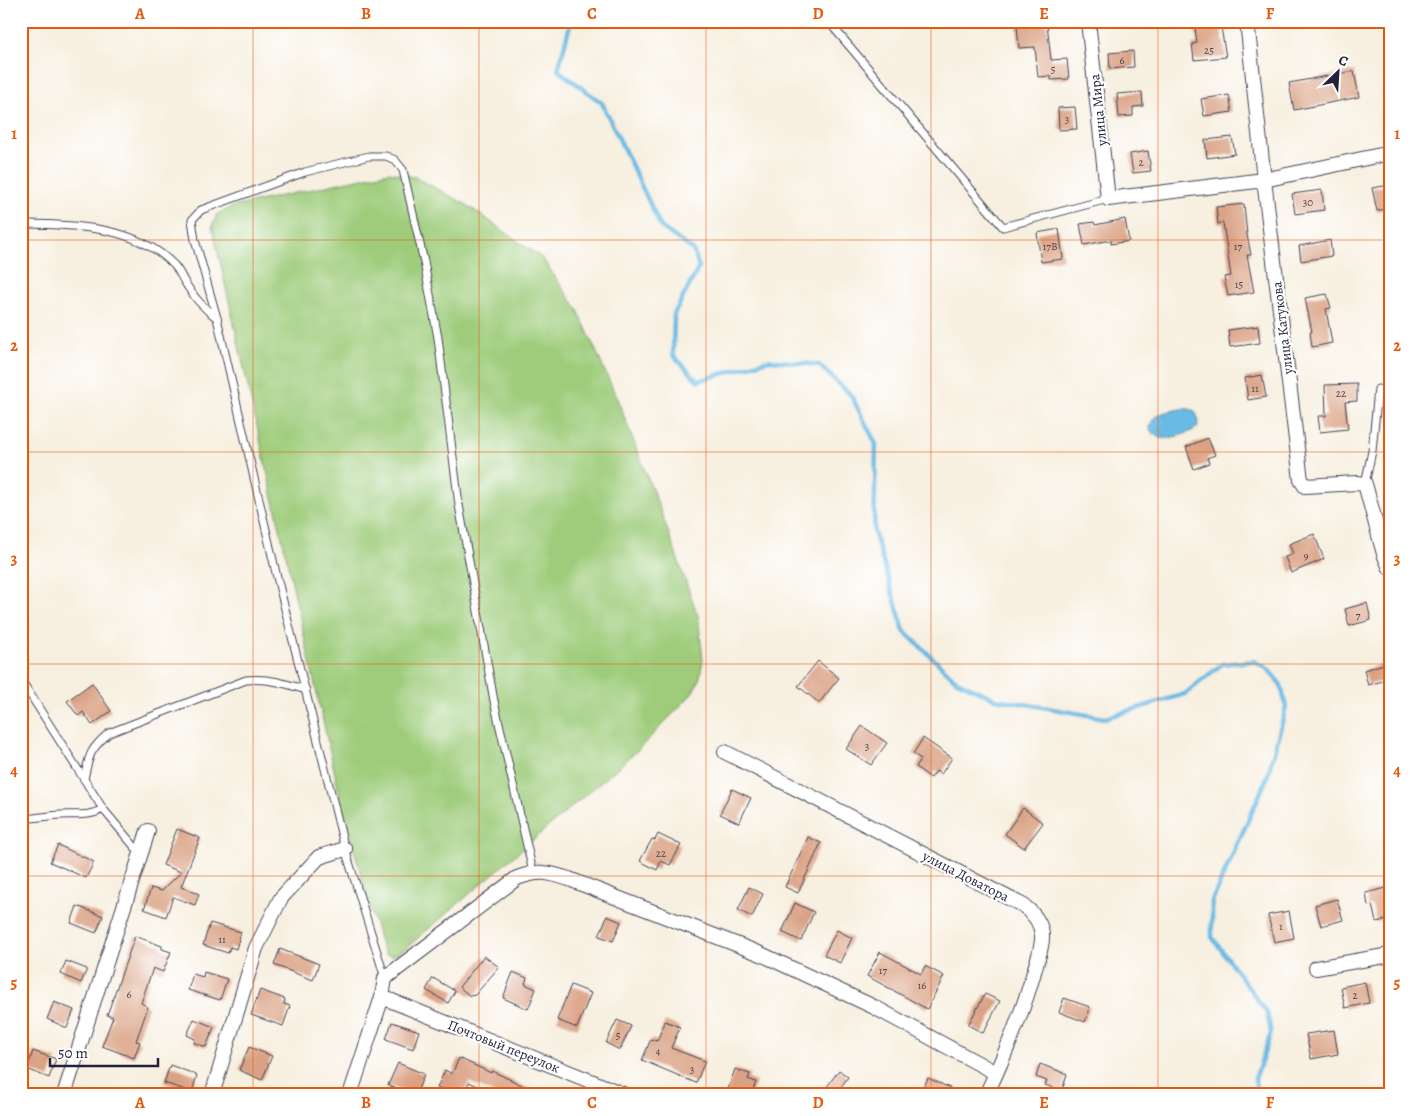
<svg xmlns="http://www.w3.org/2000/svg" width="1411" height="1116" font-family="Alegreya,serif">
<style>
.green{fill:#9ecc7a;stroke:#60775a}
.water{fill:#69bae4;stroke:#466e90}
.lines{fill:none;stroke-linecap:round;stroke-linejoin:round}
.stream{stroke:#69bae4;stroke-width:4.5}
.building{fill:#daa284}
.lane-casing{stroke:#424154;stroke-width:9}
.street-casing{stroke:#424154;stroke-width:16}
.lane{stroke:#fff;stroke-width:7}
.street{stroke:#fff;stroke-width:14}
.grid{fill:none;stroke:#e8590c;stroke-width:1;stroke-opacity:0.55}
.labels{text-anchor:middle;stroke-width:4.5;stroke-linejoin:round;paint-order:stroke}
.number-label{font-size:11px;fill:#50424d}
.street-label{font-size:14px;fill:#22223b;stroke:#fff}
.neatline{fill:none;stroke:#e8590c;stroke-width:2}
.grid-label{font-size:16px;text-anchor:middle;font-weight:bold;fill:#e8590c}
</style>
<rect width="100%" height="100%" fill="#fff"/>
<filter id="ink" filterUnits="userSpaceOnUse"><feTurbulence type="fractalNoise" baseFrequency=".02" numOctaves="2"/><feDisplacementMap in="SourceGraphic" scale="10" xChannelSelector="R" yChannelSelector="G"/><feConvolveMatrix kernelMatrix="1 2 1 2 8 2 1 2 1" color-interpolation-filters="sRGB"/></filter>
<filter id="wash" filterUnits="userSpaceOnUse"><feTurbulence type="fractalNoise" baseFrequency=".0096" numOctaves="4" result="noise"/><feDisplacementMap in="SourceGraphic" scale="20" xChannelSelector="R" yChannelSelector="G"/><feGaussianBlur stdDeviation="1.12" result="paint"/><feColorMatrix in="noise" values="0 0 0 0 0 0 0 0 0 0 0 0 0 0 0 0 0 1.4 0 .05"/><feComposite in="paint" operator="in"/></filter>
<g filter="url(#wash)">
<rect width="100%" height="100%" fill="#f7efdf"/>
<path class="green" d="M389,172L415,177L467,205L542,258L578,310L618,401L660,509L698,616L703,660L699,681L690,696L636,752L405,949L393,956L386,954L381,946L343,810L212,226L217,214L232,207Z"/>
<path class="water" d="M1185,408L1195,411L1199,421L1197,428C1189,433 1169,440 1160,438C1156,437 1153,433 1150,430C1150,411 1170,412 1185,408Z"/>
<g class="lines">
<path class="stream" d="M571,21L558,70L602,103L661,227L693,250L699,267L674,314L673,355L698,381L769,360L819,365L851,395L876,444L874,532L904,631L957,681L996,699L1105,718L1185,694L1222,664L1254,661L1268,669L1281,685L1286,707L1267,778L1212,901V937L1267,1013L1271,1033L1255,1079L1257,1095"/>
</g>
<g id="blocks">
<g class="building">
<path d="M1194,21H1220L1226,57L1194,60L1192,44L1197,43Z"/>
<path d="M1047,23L1051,60L1067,59L1069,79L1051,80V76L1038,77L1035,47L1019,48L1017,26Z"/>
<path d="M1133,51L1134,67L1110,69L1109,53Z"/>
<path d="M1354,71L1359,97L1294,110L1289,83Z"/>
<path d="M1142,92L1143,106L1133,107V116L1119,117L1117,94Z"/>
<path d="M1229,95L1232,112L1204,116L1201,99Z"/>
<path d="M1075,107L1077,129L1059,130L1058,108Z"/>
<path d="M1232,137L1235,154L1207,158L1205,140Z"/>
<path d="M1148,151L1151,171L1133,173L1130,154Z"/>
<path d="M1390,185V208L1377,211L1372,188Z"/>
<path d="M1322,190L1324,210L1295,214L1292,194Z"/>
<path d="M1244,204L1247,235L1251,255H1247L1254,292L1228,296L1224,277L1231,276L1223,223L1218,224L1216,207Z"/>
<path d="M1125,219L1129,241L1111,244V240L1084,245L1080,224L1094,222L1095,225Z"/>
<path d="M1059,229L1063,259L1041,262L1037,233Z"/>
<path d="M1330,240L1332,256L1301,261L1299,246Z"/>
<path d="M1327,294L1331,308L1326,309L1332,343L1312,347L1310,332H1312L1305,298Z"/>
<path d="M1258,326L1260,343L1230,347L1228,330Z"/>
<path d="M1262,375L1266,397L1248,400L1245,378Z"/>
<path d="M1357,384V401L1345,402L1348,429L1320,432L1318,416H1326L1325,385Z"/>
<path d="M1208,438L1215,455L1207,458L1209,463L1194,469L1186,447Z"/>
<path d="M1314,534L1324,559L1291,573L1285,557L1293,554L1289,544Z"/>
<path d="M1367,603L1371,620L1349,626L1345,609Z"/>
<path d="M818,661L839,678L819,703L798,686Z"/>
<path d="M1390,662V679L1368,685L1364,670Z"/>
<path d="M92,683L111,711L92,725L83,712L78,716L67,701Z"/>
<path d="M862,726L887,743L871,765L846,749Z"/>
<path d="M923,738L952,758L941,774L936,771L931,778L916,767L921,759L913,754Z"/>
<path d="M732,789L751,798L739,823L720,814Z"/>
<path d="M1023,808L1043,823L1024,848L1005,834Z"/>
<path d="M177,829L200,838L181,887L199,894L195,905L173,897L166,917L144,909L151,888L162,891L181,872L163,865Z"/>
<path d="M658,834L681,845L670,865L661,861L657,870L640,861L652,839L655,840Z"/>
<path d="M808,837L821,843L798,893L785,887Z"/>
<path d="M58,845L94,862L86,878L50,862Z"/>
<path d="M749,887L763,894L752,917L738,910Z"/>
<path d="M1386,888L1390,907V919L1376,922L1372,905L1368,906L1366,893Z"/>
<path d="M1337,899L1343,920L1321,926L1315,905Z"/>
<path d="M795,903L814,912L801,941L782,932Z"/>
<path d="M77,906L103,916L96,933L71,923Z"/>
<path d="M1289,911L1294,938L1274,942L1268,915Z"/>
<path d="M607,916L621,922L613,941L599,936Z"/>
<path d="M210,923L241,932L236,949L230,947L228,953L203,945Z"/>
<path d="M837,930L852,938L840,963L824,955Z"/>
<path d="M135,936L162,946V949L171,952L163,972L153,968L141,1003L148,1007L136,1041L140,1042L134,1058L102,1046L113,1017L107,1015Z"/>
<path d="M280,949L319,964L313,980L274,965Z"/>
<path d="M880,952L921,974L925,966L944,976L927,1009L867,976Z"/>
<path d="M484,956L499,967L475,995L470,996L459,987Z"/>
<path d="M66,961L87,969L81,983L61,974Z"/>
<path d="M204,972L227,979L220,1000L188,990L193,974L203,977Z"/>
<path d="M513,972L527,978L525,984L536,989L528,1009L503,998Z"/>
<path d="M433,978L455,991L448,1003L426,990Z"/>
<path d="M1365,982L1369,1003L1345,1008L1341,987Z"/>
<path d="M571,985L591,993L577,1028L557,1020Z"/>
<path d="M260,990L285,999L284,1004L290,1006L283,1026L251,1015Z"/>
<path d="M985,994L1000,1001L983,1033L968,1025Z"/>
<path d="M1064,998L1090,1007L1085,1022L1059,1012Z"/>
<path d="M54,1002L74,1010L67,1028L47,1019Z"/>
<path d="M194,1019L214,1027L206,1047L194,1043L195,1039L187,1035Z"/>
<path d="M617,1020L631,1026L620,1050L606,1043Z"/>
<path d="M665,1021L680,1027L671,1048L705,1061L696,1083L642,1060L651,1039L657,1041Z"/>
<path d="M392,1022L419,1031L413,1049L386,1039Z"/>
<path d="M1334,1030L1338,1054L1311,1059L1306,1034Z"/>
<path d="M249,1047L272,1056L262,1080L239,1070Z"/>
<path d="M33,1051L56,1059L49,1078L27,1069Z"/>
<path d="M459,1058L491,1073L492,1071L543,1095H497L469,1082L463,1095H452L437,1088L445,1070L452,1074Z"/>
<path d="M398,1063L424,1074L416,1095H411L388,1085Z"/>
<path d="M1040,1064L1067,1074L1062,1091L1045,1085L1047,1081L1036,1077Z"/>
<path d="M170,1065L197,1075L192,1092L164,1083Z"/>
<path d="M735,1069L750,1074L748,1079L756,1082L751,1095H726Z"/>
<path d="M839,1070L848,1077L835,1095H821Z"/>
<path d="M928,1078L965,1095H920Z"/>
</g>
</g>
</g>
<g filter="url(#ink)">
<use href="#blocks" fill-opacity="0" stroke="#424154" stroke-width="1"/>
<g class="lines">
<defs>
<g id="lane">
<path d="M828,21L1003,227L1108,199"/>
<path d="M21,224C72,225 136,225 174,265C178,269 181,276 184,281C194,297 202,307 217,318"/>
<path d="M1365,484L1372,451L1378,389"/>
<path d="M21,680L103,809L134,846L141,853"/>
<path d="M84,779C89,755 90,749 109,733L246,680C269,678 284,683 306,690"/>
<path d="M21,819C34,818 47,816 61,815C76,814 89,817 103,809"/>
<path d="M385,978L345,849L276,573L217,318L195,240L192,220L201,210L305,172L369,156H386L395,160L403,170L424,262L438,338L459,505L494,701L533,872"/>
</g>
<g id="street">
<path d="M1088,21L1108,199L1264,180L1390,153"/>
<path d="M1247,21L1264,180L1301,480L1305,486L1357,483L1365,484L1384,554L1390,568"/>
<path d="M725,752L1024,906C1033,913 1041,922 1042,935C1043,947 1037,960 1034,972C1022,1015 1005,1055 986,1095"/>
<path d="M1316,968L1390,955"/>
<path d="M382,997L625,1095"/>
<path d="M64,1095L148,831"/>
<path d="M212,1095L256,948L281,898L319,857L345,849"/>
<path d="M350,1095L382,997L385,978L517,878C539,870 547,872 569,879L761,954L874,1007L996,1073"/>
</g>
</defs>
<use href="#lane" class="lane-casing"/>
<use href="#street" class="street-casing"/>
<use href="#lane" class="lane"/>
<use href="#street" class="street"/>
</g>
</g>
<path class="grid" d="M253,21V1095M479,21V1095M706,21V1095M931,21V1095M1158,21V1095M21,240H1390M21,452H1390M21,664H1390M21,876H1390"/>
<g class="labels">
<g class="number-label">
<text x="1209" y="54">25</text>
<text x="1122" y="64">6</text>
<text x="1053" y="73">5</text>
<text x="1067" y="123">3</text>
<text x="1141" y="166">2</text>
<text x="1308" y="206">30</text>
<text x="1050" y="250">17В</text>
<text x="1238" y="250">17</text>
<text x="1239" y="288">15</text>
<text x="1255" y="392">11</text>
<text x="1341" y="397">22</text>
<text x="1306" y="559">9</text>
<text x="1358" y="619">7</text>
<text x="867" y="750">3</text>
<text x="661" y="857">22</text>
<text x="1281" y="930">1</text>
<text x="222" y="943">11</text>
<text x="883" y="974">17</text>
<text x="922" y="989">16</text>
<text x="129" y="998">6</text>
<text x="1355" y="999">2</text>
<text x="618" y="1039">5</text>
<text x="658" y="1055">4</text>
<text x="692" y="1073">3</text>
</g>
<g class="street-label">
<text transform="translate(1098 110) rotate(-96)" y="5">улица Мира</text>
<text transform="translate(1282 328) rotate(-97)" y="5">улица Катукова</text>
<text transform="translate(966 876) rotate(27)" y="5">улица Доватора</text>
<text transform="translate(504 1046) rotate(22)" y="5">Почтовый переулок</text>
</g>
</g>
<rect width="1411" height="1116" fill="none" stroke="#fff" stroke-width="55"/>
<g transform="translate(1338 72) rotate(25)" stroke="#ffffff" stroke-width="4" paint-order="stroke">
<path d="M0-4L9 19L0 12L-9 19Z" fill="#22223b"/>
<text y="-8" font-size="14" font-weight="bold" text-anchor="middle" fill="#22223b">С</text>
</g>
<path d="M50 1058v8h108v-8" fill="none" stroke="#22223b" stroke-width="2.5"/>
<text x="58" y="1058" font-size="15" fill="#22223b" stroke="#ffffff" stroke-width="4" paint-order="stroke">50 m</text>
<rect x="28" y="28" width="1356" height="1060" class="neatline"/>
<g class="grid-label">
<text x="140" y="19">A</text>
<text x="366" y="19">B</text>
<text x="592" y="19">C</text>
<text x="818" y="19">D</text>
<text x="1044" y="19">E</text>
<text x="1270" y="19">F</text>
<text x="14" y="139">1</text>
<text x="1397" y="139">1</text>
<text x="14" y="351">2</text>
<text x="1397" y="351">2</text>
<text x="14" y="564">3</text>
<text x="1397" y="564">3</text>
<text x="14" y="776">4</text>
<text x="1397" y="776">4</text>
<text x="14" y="988">5</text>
<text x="1397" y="988">5</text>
<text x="140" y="1108">A</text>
<text x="366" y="1108">B</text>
<text x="592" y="1108">C</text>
<text x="818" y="1108">D</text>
<text x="1044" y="1108">E</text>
<text x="1270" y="1108">F</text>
</g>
</svg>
